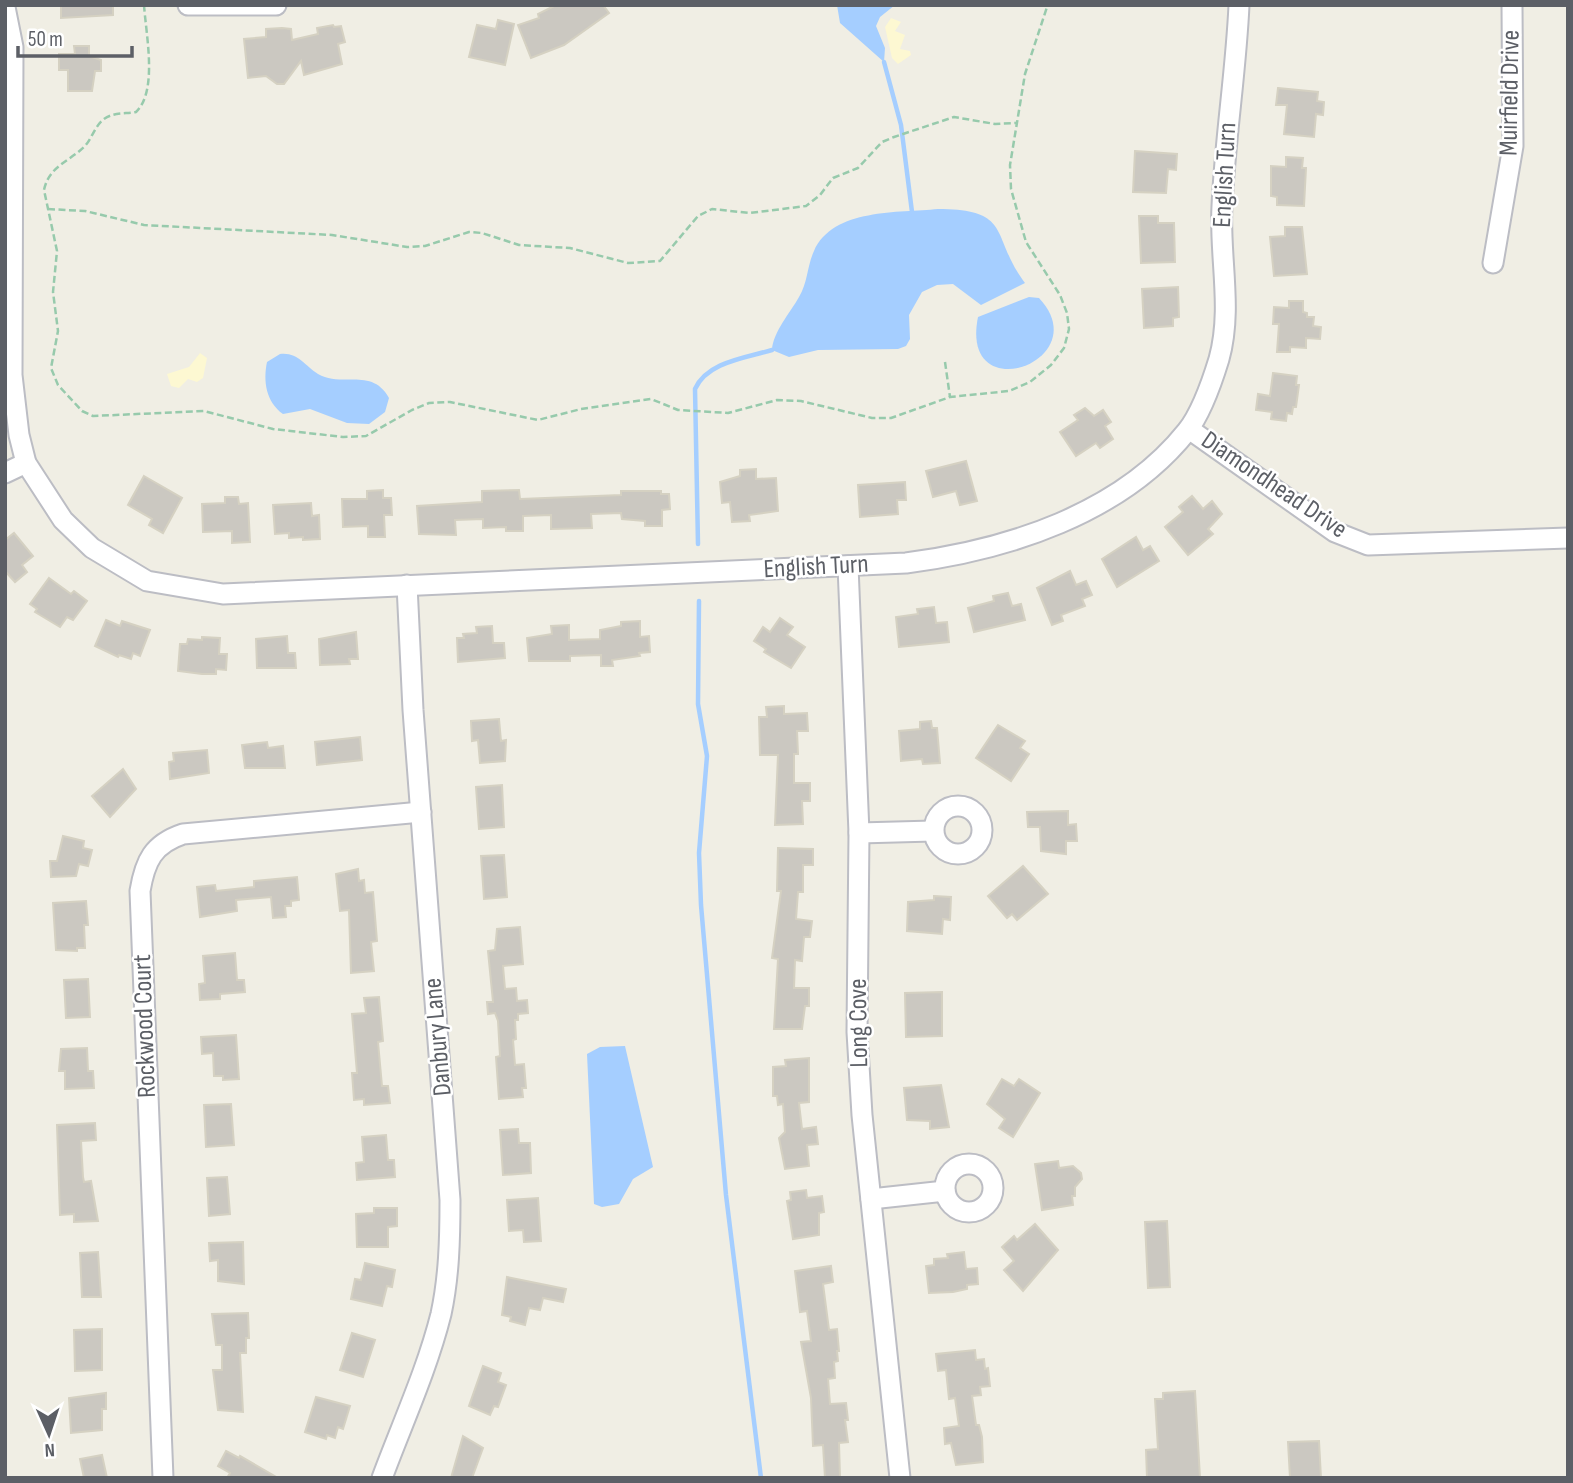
<svg xmlns="http://www.w3.org/2000/svg" width="1573" height="1483" viewBox="0 0 1573 1483" font-family="'Sofia Sans Condensed',sans-serif">
<rect width="100%" height="100%" fill="#f0eee4"/>
<g fill="#fdf8d2">
<path d="M891,18L901,22L895,31L905,35L900,49L910,51L911,55L898,64L892,58L885,27Z"/>
<path d="M200,353L207,358L203,378L197,382L188,379L179,388L171,386L167,374L189,367Z"/>
</g>
<g fill="#a5ceff">
<path d="M837,5H895L880,17L876,26L885,48L884,62L840,23Z"/>
<path d="M938,209C1014,209 990,237 1025,283L981,305L953,284L937,285L922,292L909,315L910,339L906,346L898,349L818,350L789,357L772,350C773,332 790,313 799,297C808,282 807,266 814,251C833,208 899,213 938,209Z"/>
<path d="M1029,297L1039,298C1098,361 959,411 978,317Z"/>
<path d="M280,354C298,352 304,365 318,374C342,388 372,367 389,398L385,412L369,424L347,423L310,409L283,414C266,402 263,381 267,362Z"/>
<path d="M625,1046L653,1167L633,1179L619,1204L602,1207L594,1204L587,1054L600,1047Z"/>
</g>
<g fill="none" stroke-linecap="round" stroke-linejoin="round">
<g stroke="#a5ceff" stroke-width="4.5">
<path d="M884,62L901,125L912,212"/>
<path d="M698,544L695,389C707,362 745,358 772,350"/>
<path d="M699,601L698,704L707,756L699,853L701,905L726,1195L761,1478"/>
</g>
</g>
<g fill="#cbc8c1" stroke="#d5d1c2" stroke-width="2">
<path d="M61,5H113V15L61,18Z"/>
<path d="M556,5H603L609,13L564,45L531,58L518,25L539,18L538,14Z"/>
<path d="M498,20L514,24L505,65L469,57L477,25L496,29Z"/>
<path d="M333,25L334,27L341,26L345,42L338,44L342,64L304,75L301,61L284,84H277L266,76L248,78L244,39L266,37V29L282,28L291,29L292,40L318,34L317,28Z"/>
<path d="M74,46H89V56L101,60V71H95L92,91H68V70H59V54H75Z"/>
<path d="M1278,88L1318,92L1317,101L1324,102L1323,115L1316,114L1314,137L1284,134L1287,105H1276Z"/>
<path d="M1135,151L1177,154L1176,170L1168,169L1166,193L1133,192Z"/>
<path d="M1286,157L1303,158L1302,168H1306L1304,206L1277,205V197L1271,196V166L1286,167Z"/>
<path d="M1139,216H1158V223H1174L1175,262L1141,263Z"/>
<path d="M1285,227H1302L1307,274L1274,276L1270,237L1285,236Z"/>
<path d="M1178,287L1179,317L1173,318V326L1144,328L1142,289Z"/>
<path d="M1289,301H1303V312L1307,313V317H1314L1313,326L1321,327L1320,339L1306,338V348L1290,347V352H1277L1279,324H1273L1274,307L1289,308Z"/>
<path d="M1273,373L1297,376L1296,385H1299L1296,407H1293L1292,414L1287,413L1286,421L1271,419L1272,412L1256,410L1258,394L1270,396Z"/>
<path d="M1085,408L1094,416L1103,410L1111,422L1105,426L1113,439L1100,448L1096,443L1076,456L1060,432L1078,420L1074,415Z"/>
<path d="M966,461L977,501L960,505L956,491L933,497L926,471Z"/>
<path d="M756,469V479L776,478L778,511L749,515L750,521L732,522L730,502L722,503L720,482L740,476V470Z"/>
<path d="M144,476L182,498L163,533L149,525L152,519L128,505Z"/>
<path d="M905,482L906,500H897L898,514L860,517L858,485Z"/>
<path d="M383,490V498H391L392,515H384L385,537H368V526L343,527L342,499H367V491Z"/>
<path d="M519,490L520,499L621,495V491H661V494H669L670,509L662,510V526H645V521L622,519L621,513L591,514L592,528L551,529V515L523,516V531H506V527L483,528V519L455,520L456,535L419,534L417,506L482,502V491Z"/>
<path d="M1192,496L1203,509L1212,501L1222,514L1208,529L1213,534L1188,555L1165,527L1183,512L1179,507Z"/>
<path d="M225,497H238L239,504L248,503L250,542L232,543V531L203,532L202,504L225,503Z"/>
<path d="M311,503L312,516L319,515L320,539L303,540V537L289,538V533L275,534L273,505Z"/>
<path d="M14,533L33,556L22,565L27,572L15,582L5,571V540Z"/>
<path d="M1136,537L1143,550L1150,546L1159,561L1117,587L1102,559Z"/>
<path d="M1070,571L1076,585L1086,581L1092,595L1082,599L1085,606L1061,615L1063,621L1052,625L1037,588Z"/>
<path d="M49,578L71,594L74,591L87,601L73,620L67,617L60,627L35,612L37,609L30,604Z"/>
<path d="M1008,593L1012,606L1021,604L1025,620L974,632L968,608L994,601L993,596Z"/>
<path d="M934,607L936,623L947,622L949,642L899,647L896,617L918,614L917,609Z"/>
<path d="M780,618L793,627L787,635L805,647L791,668L764,652L766,649L754,641L763,627L770,632Z"/>
<path d="M106,620L120,626L122,621L150,630L140,656L133,653L131,659L119,655L118,657L95,646Z"/>
<path d="M640,621V637L649,636L650,652L639,653L640,656L612,660L613,666H601V655L570,656V661H529L527,638L552,634L551,626L569,625V640L600,639V630L621,626V622Z"/>
<path d="M492,626L493,643H504L505,658L458,662L457,638H464L463,634L477,633L476,627Z"/>
<path d="M356,632L358,659H349L350,664L320,665L319,639Z"/>
<path d="M287,636L288,653H295L296,668H257L256,639Z"/>
<path d="M202,637L220,638L219,654H227L226,670L216,669V674H202L178,671L180,644H187L188,639L202,640Z"/>
<path d="M784,706V714L807,713L808,731H797L798,754H794V783H810V801H802L803,824L775,825L778,755H760L759,717H767L766,707Z"/>
<path d="M499,719L501,741L506,740L505,761L480,763L478,740L472,741L471,721Z"/>
<path d="M931,721L932,728H937L940,763L923,764L922,759L901,761L899,731L920,729V722Z"/>
<path d="M998,725L1025,741L1020,748L1029,754L1011,781L976,758Z"/>
<path d="M360,737L362,760L317,765L315,742Z"/>
<path d="M267,742L268,748L283,746L285,768H245L242,745Z"/>
<path d="M207,750L209,773L170,779L169,762L174,761L173,753Z"/>
<path d="M123,769L136,789L110,817L92,796Z"/>
<path d="M502,785L504,827L479,829L476,787Z"/>
<path d="M1068,811V825L1076,824L1077,841H1066V854L1041,851L1040,827H1028L1027,812Z"/>
<path d="M63,836L84,841L83,848L92,850L88,866L79,864L76,876L51,877L50,861H57Z"/>
<path d="M778,848L813,849V865H803V892H798L796,919L812,921L810,937H804L802,961L795,960L794,988H809V1006H805L802,1029H774L778,959L772,958L781,891H777Z"/>
<path d="M504,855L507,897L484,899L481,856Z"/>
<path d="M1023,866L1048,894L1017,920L1012,914L1007,918L988,896Z"/>
<path d="M358,869L359,881L364,880L365,893L373,892L377,941L371,942L374,971L351,973L349,910L340,911L336,874Z"/>
<path d="M297,877L299,900L291,901V906H285L286,917L273,918L271,897L236,900L237,911L200,917L197,887L215,885L216,891L254,887V881Z"/>
<path d="M934,896L951,897L950,920L943,919L942,934L907,931L908,902L934,900Z"/>
<path d="M86,901L88,925H84L85,948H77V951L56,950L53,903Z"/>
<path d="M520,927L523,964L503,966L505,989L516,988L517,1001L527,1000L528,1013L518,1014V1020H515L516,1039L513,1040L515,1065L524,1064L526,1088H522L523,1097L499,1099L496,1057L500,1056L498,1021L495,1013L488,1014L487,1002H493L488,951L495,950L497,929Z"/>
<path d="M235,953L237,980H244L245,992L220,994V999L200,1000L199,984L205,983L203,956Z"/>
<path d="M88,979L90,1017L66,1018L64,980Z"/>
<path d="M942,992V1036L906,1037L905,993Z"/>
<path d="M379,997L383,1041L378,1042L382,1086H388L390,1103L364,1105V1099L354,1100L352,1073H357L352,1014L366,1013L364,998Z"/>
<path d="M236,1035L239,1079L223,1080V1076H214L213,1053L202,1054L201,1037Z"/>
<path d="M87,1048L88,1071H93L94,1088L65,1089V1071H59L61,1049Z"/>
<path d="M809,1058V1102L799,1103L802,1129L816,1127L818,1144L807,1145L809,1166L785,1169L779,1138L785,1132L783,1104L778,1105L777,1096H773V1067L786,1066L785,1060Z"/>
<path d="M1002,1079L1014,1086L1019,1079L1040,1093L1013,1137L999,1128L1005,1119L987,1104Z"/>
<path d="M941,1085L949,1127L930,1129V1121L907,1120L904,1088Z"/>
<path d="M231,1104L234,1145L206,1147L204,1105Z"/>
<path d="M95,1123L96,1140L81,1141L83,1177L84,1182L91,1181L98,1221L74,1222V1214L60,1215L57,1125Z"/>
<path d="M518,1129L519,1143H530L531,1173L503,1175L500,1130Z"/>
<path d="M386,1135L388,1160H394L395,1177L357,1180L356,1163L364,1162L362,1137Z"/>
<path d="M1058,1161L1059,1168L1073,1166L1081,1173L1082,1179L1075,1187V1196H1072L1073,1205L1042,1210L1035,1164Z"/>
<path d="M227,1177L230,1214L209,1216L207,1178Z"/>
<path d="M806,1190L807,1198L822,1196L824,1212L819,1213V1235L793,1239L787,1201L791,1200L790,1192Z"/>
<path d="M538,1198L541,1241L524,1242L523,1230L509,1231L507,1200Z"/>
<path d="M374,1208H397V1226L388,1227V1247H357L356,1214L374,1213Z"/>
<path d="M1167,1221L1170,1287L1148,1288L1145,1222Z"/>
<path d="M1035,1224L1058,1250L1023,1291L1004,1270L1014,1261L1002,1247L1014,1236L1017,1240Z"/>
<path d="M243,1242L244,1284L218,1281V1260L210,1261L209,1243Z"/>
<path d="M98,1252L101,1297H82L80,1253Z"/>
<path d="M964,1252L966,1269L977,1268L978,1284L967,1285V1289L953,1292L929,1293L926,1266L934,1265V1259L948,1258L947,1254Z"/>
<path d="M365,1263L395,1270L392,1287L387,1286L382,1306L351,1299L355,1279L361,1280Z"/>
<path d="M831,1266L833,1282L823,1284L829,1330L837,1329L839,1351H837L838,1361L834,1362L835,1378L828,1379L830,1404L846,1403L848,1420H845L848,1442L839,1443L840,1478H825L823,1445L813,1446L811,1398L801,1342L811,1341L807,1311L800,1312L795,1271Z"/>
<path d="M507,1277L566,1289L563,1302L543,1298L540,1310L529,1308L525,1325L510,1321L511,1317L502,1315Z"/>
<path d="M248,1313L249,1338H246V1353H240L243,1412L218,1410L213,1370H222V1345H216L212,1314Z"/>
<path d="M102,1329V1370L75,1371L74,1330Z"/>
<path d="M352,1333L375,1340L363,1377L340,1370Z"/>
<path d="M975,1350L976,1360L984,1359L985,1369L988,1368L990,1386L980,1387L981,1395L972,1396L976,1425H979L982,1437L983,1462L956,1465L951,1443L945,1444L944,1428L959,1426L955,1398L949,1399L946,1370L938,1371L936,1354Z"/>
<path d="M483,1366L501,1373L498,1382L506,1385L498,1407L494,1406L490,1415L469,1406Z"/>
<path d="M1195,1391L1200,1478H1147L1146,1450L1158,1449L1155,1399H1163V1393Z"/>
<path d="M106,1393V1409H102V1430L71,1433L69,1398Z"/>
<path d="M316,1397L350,1406L343,1429L338,1427L335,1438L327,1435L326,1439L305,1432Z"/>
<path d="M463,1436L483,1448L472,1478H451Z"/>
<path d="M1319,1441L1321,1478H1290L1288,1442Z"/>
<path d="M226,1451L239,1458L240,1456L278,1478H227L230,1473L218,1466Z"/>
<path d="M102,1455L107,1478H84L80,1459Z"/>
</g>
<g fill="none" stroke-linecap="round" stroke-linejoin="round">
<defs>
<g id="minor">
<path d="M188,5H276"/>
<path d="M5,7L13,47L12,375L19,435L26,463L63,520L92,548L147,581L223,594L906,563C1007,550 1121,514 1187,431C1202,412 1212,382 1219,359C1233,309 1219,256 1222,206C1225,138 1236,72 1239,5"/>
<path d="M1493,263L1513,146L1512,5"/>
<path d="M1189,429L1335,532L1368,545L1568,538"/>
<path d="M5,473L26,463"/>
<path d="M848,566L859,833L857,1032L862,1115L900,1478"/>
<circle cx="958" cy="830" r="24"/>
<path d="M859,833L933,831"/>
<circle cx="969" cy="1188" r="24"/>
<path d="M871,1199L945,1191"/>
<path d="M163,1478L140,891C145,861 153,844 183,834L421,812"/>
<path d="M382,1478C402,1424 427,1370 441,1314C449,1277 450,1239 450,1200L413,710L407,585"/>
</g>
</defs>
<use href="#minor" stroke="#bcbdc4" stroke-width="23"/>
<g stroke="#97caac" stroke-width="2.5" stroke-dasharray="7 3.5" stroke-linecap="butt">
<path d="M144,5C146,35 158,91 136,112C125,114 114,112 104,119C95,126 92,138 85,146C69,162 49,166 44,190L57,251L53,292L58,331L51,368L58,385L82,411L93,416L204,411L273,429L343,437L366,436L412,410L429,403L450,402L538,420L581,409L651,399L678,410L728,413L777,400L801,401L872,418H891L950,397L1009,391L1030,382L1051,365L1064,348L1069,329L1067,313L1060,295L1026,242L1011,189L1010,165L1025,74L1047,7"/>
<path d="M48,209L85,211L144,225L332,235L407,247L425,246L469,232L482,233L519,245L570,248L628,263L660,261L698,216L712,209L750,213L806,206L820,195L833,178L858,168L882,142L894,137L954,117L995,124L1016,123"/>
<path d="M945,362L950,397"/>
</g>
<use href="#minor" stroke="#fff" stroke-width="19"/>
</g>
<g text-anchor="middle" dominant-baseline="central" stroke-width="5" stroke-linejoin="round" paint-order="stroke">
<g font-size="26" fill="#5c5f66" stroke="#fff">
<text transform="translate(1510 93) rotate(-89)">Muirfield Drive</text>
<text transform="translate(1225 175) rotate(-87)">English Turn</text>
<text transform="translate(1274 485) rotate(34)">Diamondhead Drive</text>
<text transform="translate(816 567) rotate(-3)">English Turn</text>
<text transform="translate(859 1023) rotate(-91)">Long Cove</text>
<text transform="translate(145 1026) rotate(-92)">Rockwood Court</text>
<text transform="translate(438 1037) rotate(-95)">Danbury Lane</text>
</g>
</g>
<rect width="1573" height="1483" fill="none" stroke="#5c5f66" stroke-width="14"/>
<g transform="translate(49 1434) rotate(177)" stroke="#ffffff" stroke-width="5" paint-order="stroke">
<path d="M0-5L12 26L0 18L-12 26Z" fill="#5c5f66"/>
<text y="-10" font-size="19" font-weight="bold" text-anchor="middle" fill="#5c5f66">N</text>
</g>
<path d="M18 46v10h114v-10" fill="none" stroke="#5c5f66" stroke-width="3.5"/>
<text x="28" y="46" font-size="21" fill="#5c5f66" stroke="#ffffff" stroke-width="5" paint-order="stroke">50 m</text>
</svg>
